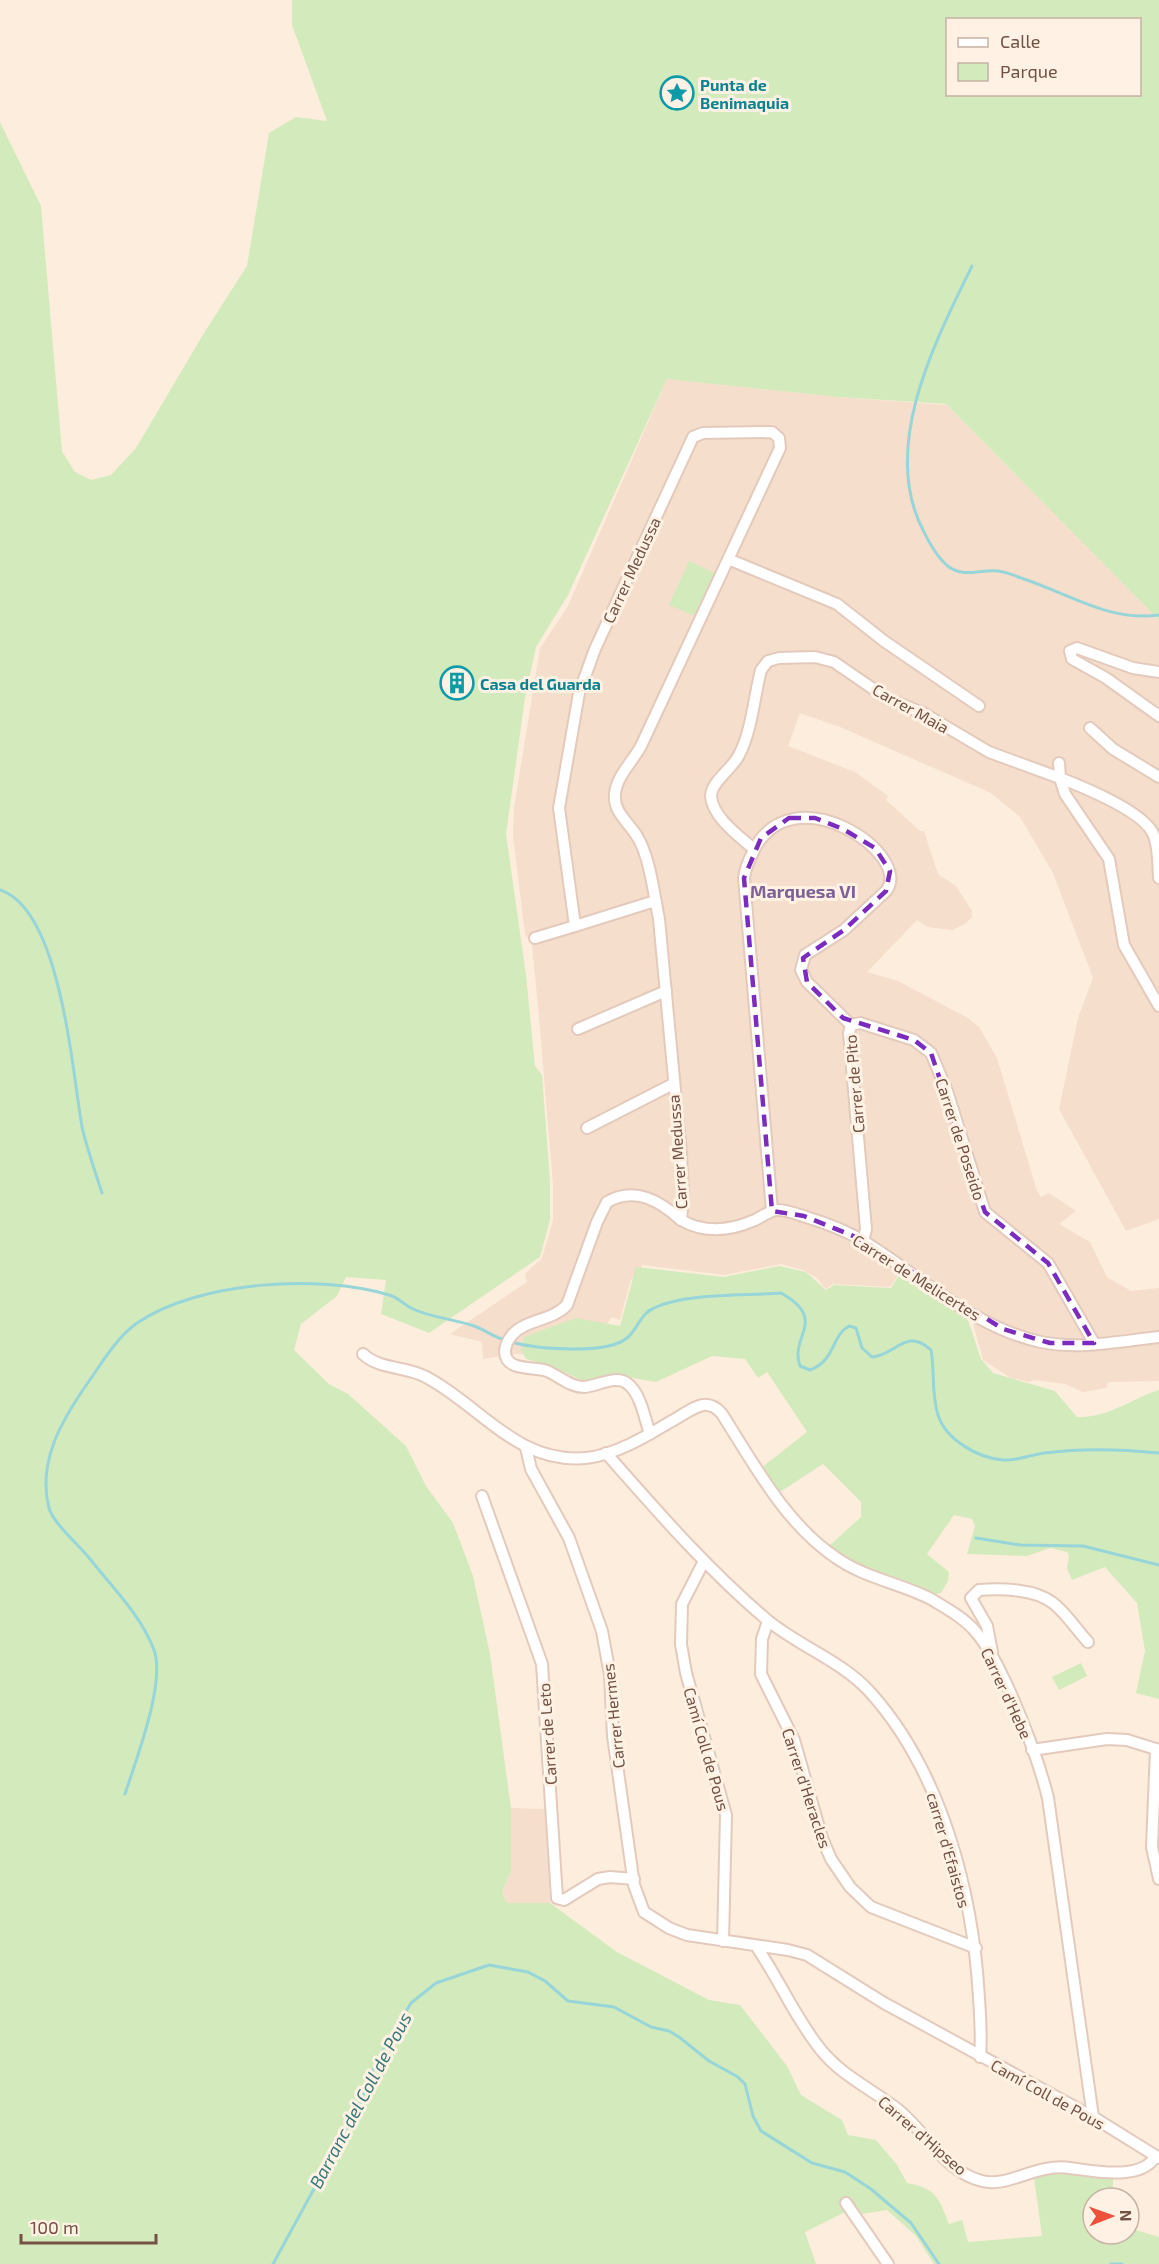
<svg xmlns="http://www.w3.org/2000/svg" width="1159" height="2264" viewBox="0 0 1159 2264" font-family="'Exo 2',sans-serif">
<rect width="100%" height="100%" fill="#fdeddd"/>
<g fill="#f5decb">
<path d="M667,379L838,397L947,405L1159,620V1219L1126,1231L1059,1109L1078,1018L1093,978L1053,873L1020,817L991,793L840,727L800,713L788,746L855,772L888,796L886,800L920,831H924L938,874L956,886L972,911V917L965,924L952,930L927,927L917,920L867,972L898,981L968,1018L979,1027L997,1058L1037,1191L1041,1197L1049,1193L1076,1211L1059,1224L1090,1242L1107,1277L1131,1291L1159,1288V1381L1108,1382L1106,1388L1083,1392L1065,1384L1034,1380L1029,1382L1011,1378L983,1360L972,1320L899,1274L890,1287L833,1284L826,1289L817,1278L803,1270L781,1264L724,1275L642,1265L641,1281L631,1279L620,1320L612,1317L594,1342L560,1356L513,1354L483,1359L482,1342L450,1334L527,1282L525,1274L542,1258L553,1220V1184L539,1017L532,945L525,934L513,836L514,808L540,648L567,608Z"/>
<path d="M511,1808L545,1809L550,1903H507L502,1892L511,1871Z"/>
</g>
<g fill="#d3eabc" fill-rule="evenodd">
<path d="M292,0H1159V620L946,404L838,397L667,379L568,595L536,647L525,698L506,834L526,975L535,1066L542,1075L550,1181V1220L540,1257L429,1333L381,1314L386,1280L346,1277L337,1296L301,1324L294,1350L329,1384L348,1394L406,1446L426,1486L453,1523L458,1536L473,1576L490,1654L511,1808V1871L502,1892L507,1903H550L617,1952L709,2000L740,2005L787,2066L801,2095L842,2120L848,2135L876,2140L897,2165L907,2183C936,2188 939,2198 949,2224L962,2220L968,2242L1042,2236L1034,2178C1060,2169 1086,2177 1113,2179V2198H1093V2234H1129V2228L1159,2237V2264H934L916,2236L887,2210L861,2214L850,2197L840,2203L845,2212L805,2232L816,2264H0V122L41,206L62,451L75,472L91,480L111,475L136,448L204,333L247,266L269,133L296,117L327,121L292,25ZM948,20H1140V94H948Z"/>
<path d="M689,561L715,573L695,616L669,605Z"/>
<path d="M779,1266L806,1272L826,1290L834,1285L891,1288L899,1275L968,1320L981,1359L993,1373L1055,1391L1077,1417C1109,1418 1130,1399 1159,1390V1699L1136,1693L1145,1651L1137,1603L1105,1567L1072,1580L1067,1568L1069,1556L1067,1552L1050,1548L1027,1556L967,1554L975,1526L972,1519L954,1515L927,1554L949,1572L948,1581L941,1593L934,1594C898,1581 859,1571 830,1545L861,1517V1502L823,1464L780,1492L761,1468L807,1432L767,1372L758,1378L745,1359L712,1356L656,1382L615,1375L583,1381L551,1366L526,1359L521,1350L524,1337L576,1318L620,1326L636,1267L724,1277Z"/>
<path d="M1081,1663L1087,1676L1059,1690L1052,1677Z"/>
</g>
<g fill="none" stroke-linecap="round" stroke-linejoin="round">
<g stroke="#98d5d9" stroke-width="3">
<path d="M972,266C935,342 880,447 923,530C928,541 939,560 949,567C965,578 980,569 998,571C1006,572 1016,576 1024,579C1069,594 1110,622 1159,615"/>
<path d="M0,890C61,910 72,1070 82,1127C87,1149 95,1171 102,1193"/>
<path d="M511,1342C536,1349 607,1355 627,1338C638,1329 640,1314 654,1308C685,1293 746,1296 781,1293C829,1320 789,1336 800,1366L810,1370C836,1360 831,1336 849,1326L856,1328L862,1348L872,1357C896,1355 906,1327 931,1350C935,1371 931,1394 938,1415C946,1440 978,1458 1003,1460C1017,1461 1030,1455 1044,1453C1082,1448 1121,1449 1159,1453"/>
<path d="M976,1538L1020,1545L1083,1546L1159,1565"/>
<path d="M125,1794C136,1760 166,1682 154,1650C141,1615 112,1587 90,1559C80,1546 53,1523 49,1508C37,1462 62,1420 87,1384C102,1363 116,1338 137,1323C199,1281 318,1274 389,1295C398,1297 404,1305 413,1309C430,1317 452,1319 471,1325C483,1328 492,1337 505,1340"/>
<path d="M273,2264L357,2110L378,2059L411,2003L436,1983L489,1965L528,1972L545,1981L568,2001L614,2007L651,2027L669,2031L679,2037L709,2061L738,2077L745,2084L753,2116L761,2131L812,2163L845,2172L871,2189L911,2223L939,2264"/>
<path d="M1111,2264H1122"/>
</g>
<defs>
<g id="minor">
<path d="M728,559L837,604L884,641L979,706"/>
<path d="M1159,672L1133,668L1077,648L1070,651L1072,659L1106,678L1159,716"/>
<path d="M1090,728L1113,749L1159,777"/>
<path d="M1059,763L1060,778C1083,787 1146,812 1154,836C1159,849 1158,864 1159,878"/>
<path d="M754,849C740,837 712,817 711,796C711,782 733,768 739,755C752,730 754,697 761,670L768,661L779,658L815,657L834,662L888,699L923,713L989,752L1060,778L1065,794L1109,859L1124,945L1159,1006"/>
<path d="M535,938L575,926"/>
<path d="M851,1025L860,1023L914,1040L931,1053L947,1091L985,1212L1048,1263L1094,1343"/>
<path d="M851,1025L849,1033L866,1229L863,1241"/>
<path d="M578,1029L666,991"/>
<path d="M587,1128L673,1084"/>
<path d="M772,1211L744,878C745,869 749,860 753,852C791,771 915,855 886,891L844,930L805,955L801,970L807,982L851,1025"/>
<path d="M681,1220C705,1234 730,1231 755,1220C761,1217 768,1212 775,1210C785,1209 797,1214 806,1217C826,1223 847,1231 865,1242C921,1277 975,1328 1041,1342C1080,1350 1121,1341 1159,1337"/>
<path d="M363,1354C380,1370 406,1366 426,1377C481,1406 517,1464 586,1458C615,1455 645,1437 670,1422C680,1417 692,1407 703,1405C711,1404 717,1408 722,1414C754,1464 785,1523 835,1557C864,1578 900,1583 931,1599C946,1608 964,1618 975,1631C1002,1661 1038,1757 1048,1798L1093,2117"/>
<path d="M650,1434C645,1420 641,1394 628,1384C616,1374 598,1386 584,1387C570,1387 559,1376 547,1371C534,1366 506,1372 505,1352C505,1345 508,1340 512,1335C526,1319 552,1321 567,1305L597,1222L607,1202C635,1186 660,1201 681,1220L683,1198L681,1154L659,919C654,895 650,858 638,838C630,823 613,813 615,794C616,777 633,761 641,746L780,448L779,438L772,432L703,433L693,437L595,649L579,693L559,808L575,926L655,901"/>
<path d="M526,1448L531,1469L569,1538L602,1631L610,1675L613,1736L634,1885L644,1912L669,1928L687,1935L788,1950L807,1955L884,2003L1093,2117L1159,2158"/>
<path d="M606,1453C657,1511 707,1569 766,1619C798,1646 842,1661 870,1692C942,1772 973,1893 979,1998C980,2017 982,2037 980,2057"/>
<path d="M482,1496L542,1664L557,1898L564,1900L598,1879L610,1877L634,1879"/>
<path d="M703,1563L682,1604L681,1644L686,1673L726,1815L723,1941"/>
<path d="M768,1621L762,1639L761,1674L794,1740L822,1838L831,1859L850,1887L871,1907L976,1948"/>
<path d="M992,1652L987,1626L971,1598L979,1590C1001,1588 1035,1589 1053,1603C1066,1613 1077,1630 1088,1642"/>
<path d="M1156,1749L1152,1847L1159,1879"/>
<path d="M1032,1750L1107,1739L1127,1740L1159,1750"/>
<path d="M756,1946C779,1979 795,2018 821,2050C841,2075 871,2089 896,2108C925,2130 944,2172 982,2181C1009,2188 1036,2163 1070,2168C1093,2171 1141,2181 1155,2157"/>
<path d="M846,2203L888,2264"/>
</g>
</defs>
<use href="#minor" stroke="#e3cabc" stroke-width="14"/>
<use href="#minor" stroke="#fff" stroke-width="10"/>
</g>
<path fill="none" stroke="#7b2cbf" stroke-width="4.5" stroke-dasharray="12 8" stroke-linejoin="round" d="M789,818H815L843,829L875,848L890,871L886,891L844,930L803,958L807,982L843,1018L914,1040L931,1053L985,1212L1048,1263L1094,1343H1050L1003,1329L858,1238L804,1216L772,1211L744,878L761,838Z"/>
<defs>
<symbol id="sight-ring" viewBox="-11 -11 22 22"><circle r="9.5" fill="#fff2e4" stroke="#0f9aa8" stroke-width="1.5"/><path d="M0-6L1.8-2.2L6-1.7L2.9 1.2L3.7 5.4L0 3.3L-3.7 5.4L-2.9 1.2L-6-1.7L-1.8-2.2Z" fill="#0f9aa8"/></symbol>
<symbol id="building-ring" viewBox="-11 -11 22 22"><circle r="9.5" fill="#fff2e4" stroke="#0f9aa8" stroke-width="1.5"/><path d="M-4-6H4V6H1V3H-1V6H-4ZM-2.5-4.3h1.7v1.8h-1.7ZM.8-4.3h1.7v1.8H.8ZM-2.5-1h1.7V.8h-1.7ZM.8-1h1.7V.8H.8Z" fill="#0f9aa8"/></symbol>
</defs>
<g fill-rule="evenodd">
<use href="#sight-ring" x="658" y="74" width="38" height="38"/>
<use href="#building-ring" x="438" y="664" width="38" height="38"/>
</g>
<g text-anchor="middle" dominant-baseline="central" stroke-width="6" stroke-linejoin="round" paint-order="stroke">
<g font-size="16" font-weight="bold" fill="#0d838f" stroke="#fff2e4" text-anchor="start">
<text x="700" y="84">Punta de<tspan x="700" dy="18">Benimaquia</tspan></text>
<text x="480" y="683">Casa del Guarda</text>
</g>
<g font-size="16" fill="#735145" stroke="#fff2e4">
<text transform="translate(631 570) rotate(-65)">Carrer Medussa</text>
<text transform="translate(911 708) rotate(29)">Carrer Maia</text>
<text transform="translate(854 1084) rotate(-95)">Carrer de Pito</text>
<text transform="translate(961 1139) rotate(72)">Carrer de Poseido</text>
<text transform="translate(677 1152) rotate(-94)">Carrer Medussa</text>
<text transform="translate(917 1277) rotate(32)">Carrer de Melicertes</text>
<text transform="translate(1007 1693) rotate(65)">Carrer d'Hebe</text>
<text transform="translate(613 1716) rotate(-96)">Carrer Hermes</text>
<text transform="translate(547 1734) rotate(-94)">Carrer de Leto</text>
<text transform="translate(707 1749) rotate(74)">Camí Coll de Pous</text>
<text transform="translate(807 1788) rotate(72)">Carrer d'Heracles</text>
<text transform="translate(949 1850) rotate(74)">carrer d'Efaistos</text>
<text transform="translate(1048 2094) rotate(29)">Camí Coll de Pous</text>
<text transform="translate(923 2135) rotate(41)">Carrer d'Hipseo</text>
</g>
<g font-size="18" font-weight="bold" fill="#7f6097" stroke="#fff2e4">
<text x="803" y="891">Marquesa VI</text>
</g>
<g font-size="18" font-style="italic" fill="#39767a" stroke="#fff2e4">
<text transform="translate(360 2100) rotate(-62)">Barranc del Coll de Pous</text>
</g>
</g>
<rect x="946" y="18" width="195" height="78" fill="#fff2e4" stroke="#c7b2a4" stroke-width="1.5"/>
<rect x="958" y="38" width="30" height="9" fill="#ffffff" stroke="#c7b2a4" stroke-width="1.5"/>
<text x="1000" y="48" font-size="18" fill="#735145">Calle</text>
<rect x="958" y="63" width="30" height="18" fill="#d3eabc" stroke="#c7b2a4" stroke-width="1.5"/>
<text x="1000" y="78" font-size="18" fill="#735145">Parque</text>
<g transform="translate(1111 2216) rotate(89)"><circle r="28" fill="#fff2e4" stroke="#c7b2a4" stroke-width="1.5"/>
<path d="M0-4.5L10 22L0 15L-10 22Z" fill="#ed513c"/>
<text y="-9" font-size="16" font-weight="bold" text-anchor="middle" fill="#735145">N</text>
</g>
<path d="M21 2234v9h135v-9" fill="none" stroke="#735145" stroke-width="3"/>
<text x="30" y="2234" font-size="18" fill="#735145" stroke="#fff2e4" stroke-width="4.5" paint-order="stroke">100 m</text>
</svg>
